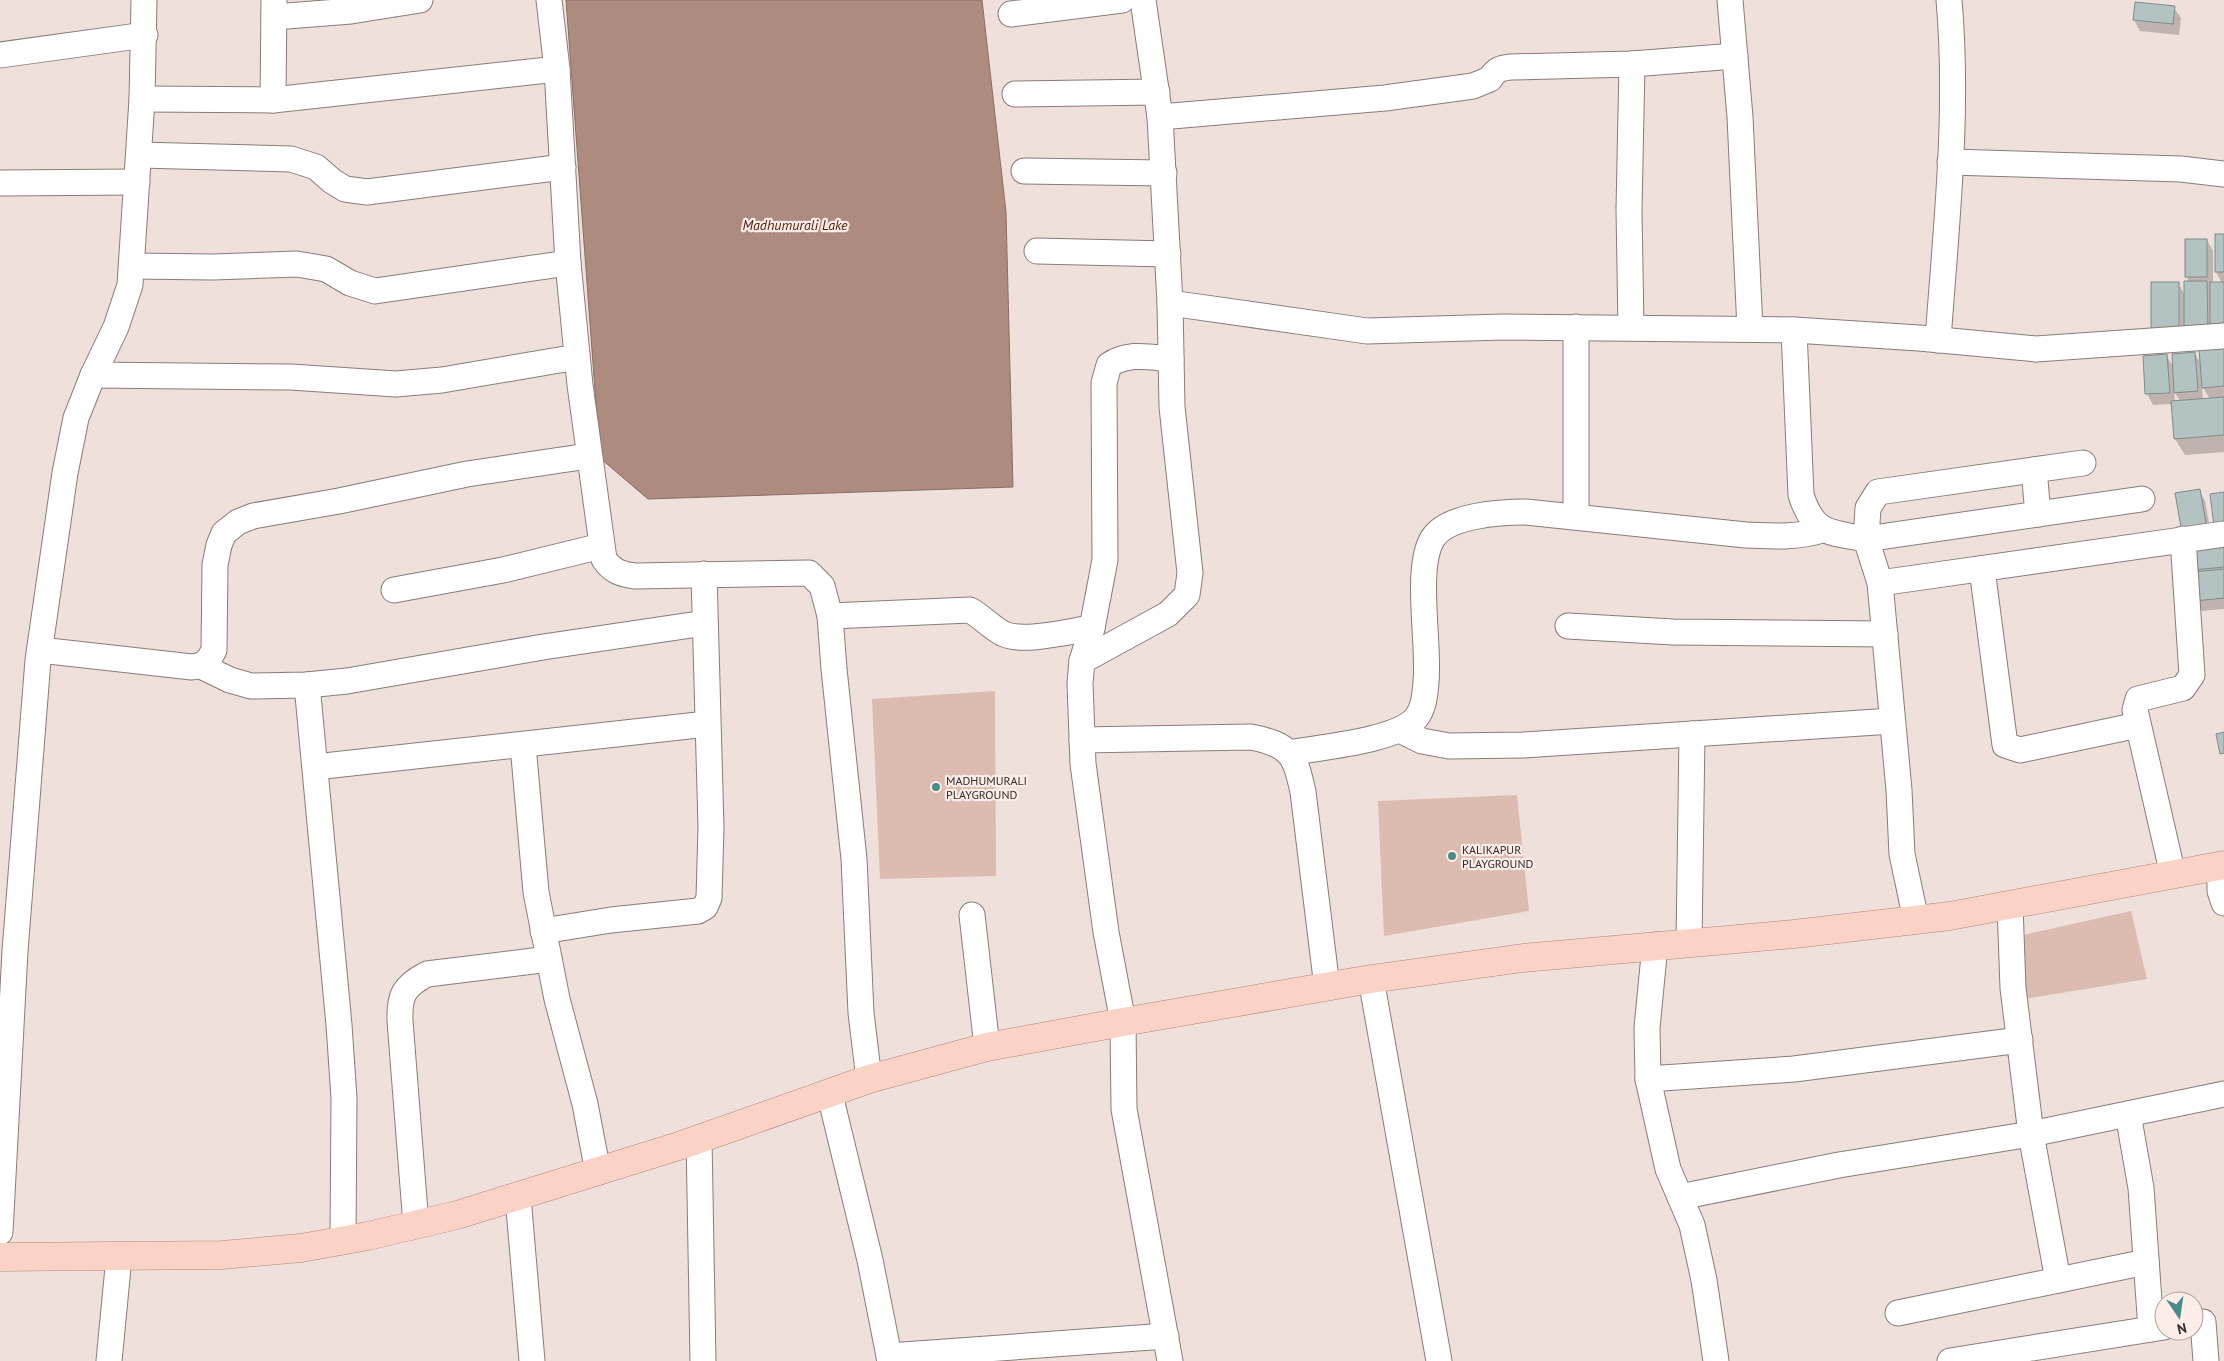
<svg xmlns="http://www.w3.org/2000/svg" width="2224" height="1361" viewBox="0 0 2224 1361" font-family="'PT Sans',sans-serif">
<rect width="100%" height="100%" fill="#f0e0db"/>
<g fill="#dcbbb0">
<path d="M995,691L996,876L880,879L872,699Z"/>
<path d="M1517,795L1529,911L1384,936L1378,801Z"/>
<path d="M2131,911L2147,979L2025,999L2014,937Z"/>
</g>
<path fill="#ae8b7f" stroke="#896e66" d="M566,0H982L1006,212L1013,487L648,499L600,458Z"/>
<g fill="#0003" fill-rule="evenodd">
<path d="M2174,8L2181,18L2179,35L2140,31L2134,20Z"/>
<path d="M2224,235V336L2158,344L2178,283L2185,295L2190,283L2186,276L2207,240L2213,251V283H2222L2216,272Z"/>
<path d="M2224,350V452L2185,455L2175,439L2173,404L2153,405L2147,394L2144,357L2166,355L2174,368L2194,353L2202,365ZM2202,386L2210,399L2203,400ZM2174,391L2180,401L2175,402Z"/>
<path d="M2199,490L2205,501L2212,540L2183,533Z"/>
<path d="M2224,548V609L2202,611L2196,600L2195,570Z"/>
</g>
<g fill="#b2c3c2" stroke="#7d8d8c">
<path d="M2135,2L2175,6L2173,24L2133,20Z"/>
<rect x="2215" y="234" width="9" height="38"/>
<rect x="2185" y="239" width="22" height="38"/>
<path d="M2184,281H2207L2208,333H2184Z"/>
<rect x="2151" y="282" width="28" height="51"/>
<rect x="2210" y="282" width="14" height="44"/>
<path d="M2224,348V386L2202,388L2199,349Z"/>
<path d="M2195,352L2198,391L2174,393L2172,354Z"/>
<path d="M2167,354L2170,393L2145,394L2143,356Z"/>
<path d="M2224,397V435L2174,439L2171,401Z"/>
<path d="M2200,489L2207,529L2182,533L2175,493Z"/>
<path d="M2224,492V524L2214,526L2210,494Z"/>
<path d="M2224,547V567L2194,570L2192,550Z"/>
<path d="M2224,569V598L2195,601L2192,572Z"/>
<path d="M2224,732V753L2220,754L2216,734Z"/>
</g>
<g fill="none" stroke-linecap="round" stroke-linejoin="round">
<defs>
<g id="minor">
<path d="M549,0L557,69L568,263L580,385L604,559C612,571 620,574 635,576L809,573L822,586L830,616L834,669L854,859L861,1013L869,1079"/>
<path d="M1143,0L1160,117L1170,303L1172,407L1190,573L1187,595L1168,614L1082,661L1080,683L1083,764L1106,932L1123,1022L1124,1109L1170,1361"/>
<path d="M1730,0L1740,117L1750,329"/>
<path d="M1011,14L1122,0"/>
<path d="M274,17L351,11L420,0"/>
<path d="M0,55L145,35"/>
<path d="M1015,94L1157,92"/>
<path d="M142,99L273,100L557,69"/>
<path d="M273,100L274,0"/>
<path d="M1160,117L1385,98L1473,86L1490,79C1496,69 1501,68 1511,67L1632,64L1735,56"/>
<path d="M139,155L291,159L316,167L332,181L345,189L367,192L563,167"/>
<path d="M1950,162L2181,169L2224,174"/>
<path d="M1024,171L1164,173"/>
<path d="M0,183L137,182"/>
<path d="M1037,251L1168,254"/>
<path d="M132,266L213,267L297,264L326,269L350,283L375,291L568,263"/>
<path d="M1170,303L1367,331L1503,327L1794,330L1919,338L2036,349L2224,336"/>
<path d="M1631,327L1629,209L1632,64"/>
<path d="M1794,330L1801,495C1814,535 1829,532 1866,539L1880,583L1899,790L1902,854L1916,920"/>
<path d="M1938,340C1946,227 1959,113 1949,0"/>
<path d="M93,375L291,377L396,384L442,380L577,357"/>
<path d="M2083,463L1878,492L1868,508L1866,539L2142,499"/>
<path d="M2034,470L2038,514"/>
<path d="M1576,517V327"/>
<path d="M1982,569L2005,745L2020,750L2138,725"/>
<path d="M1880,583L2224,534"/>
<path d="M394,590L503,570L601,546"/>
<path d="M830,616L970,610C981,616 994,630 1004,634C1024,643 1070,631 1092,628"/>
<path d="M1568,626L1673,632L1885,634"/>
<path d="M40,650L192,667C205,665 208,662 214,650L215,565L219,545L224,533L238,522L253,516L339,501L467,474L588,456"/>
<path d="M1082,661L1092,628L1105,560L1104,383L1109,365C1128,352 1149,357 1171,359"/>
<path d="M201,666L230,680L251,686L307,685L347,681L543,647L705,623"/>
<path d="M307,685L339,1025L344,1098L343,1240"/>
<path d="M1400,730L1422,741L1449,746L1523,745L1892,721"/>
<path d="M1082,740L1251,737C1291,745 1295,755 1303,792L1327,987"/>
<path d="M523,745L536,892L557,999L585,1104L598,1172"/>
<path d="M1289,753C1320,747 1397,741 1416,718C1424,708 1425,694 1426,682C1430,645 1414,567 1433,538C1448,515 1501,512 1526,512L1746,535C1772,536 1797,538 1822,530"/>
<path d="M315,767L707,724"/>
<path d="M2220,866V891L2224,903"/>
<path d="M2173,875L2135,710L2138,699L2183,688L2192,675L2183,539"/>
<path d="M2010,906L2013,988L2031,1134L2224,1094"/>
<path d="M972,915L987,1047"/>
<path d="M543,931L611,920L698,911L705,907L709,898L711,827L704,574"/>
<path d="M1689,943L1692,734"/>
<path d="M1655,945L1647,1028L1648,1079L1668,1169L1692,1225L1704,1280L1716,1361"/>
<path d="M1371,979L1439,1361"/>
<path d="M1648,1079L1794,1069L2020,1040"/>
<path d="M830,1095L870,1260L890,1361"/>
<path d="M2128,1114L2141,1188L2151,1329"/>
<path d="M699,1139L703,1361"/>
<path d="M518,1197L532,1361"/>
<path d="M1680,1197L1839,1165L2031,1134L2058,1280"/>
<path d="M416,1225L400,1021C399,995 404,986 427,974L549,959"/>
<path d="M0,1232L15,951L38,660L65,473L76,418L93,375L116,327L130,285L142,99L144,0"/>
<path d="M1898,1313L2146,1262"/>
<path d="M2203,1322L2206,1361"/>
<path d="M889,1356L1166,1336"/>
<path d="M109,1361L119,1257"/>
<path d="M1950,1361L2164,1327"/>
</g>
<path id="major" d="M0,1257L222,1255L301,1248L368,1236L457,1215L682,1145L869,1079L987,1047L1123,1022L1371,979L1523,958L1794,934L1950,916L2224,865"/>
</defs>
<use href="#minor" stroke="#8a7c78" stroke-width="27"/>
<use href="#major" stroke="#b38677" stroke-width="29"/>
<use href="#minor" stroke="#fff" stroke-width="25"/>
<use href="#major" stroke="#fbd3c6" stroke-width="28"/>
</g>
<g fill="#468d89" stroke="#fdede8" stroke-width="2">
<circle cx="936" cy="787" r="5"/>
<circle cx="1452" cy="856" r="5"/>
</g>
<g text-anchor="middle" dominant-baseline="central" stroke-width="4.5" stroke-linejoin="round" paint-order="stroke">
<g font-size="12" fill="#322c2a" stroke="#fdede8" text-anchor="start">
<text x="946" y="780">MADHUMURALI<tspan x="946" dy="14">PLAYGROUND</tspan></text>
<text x="1462" y="849">KALIKAPUR<tspan x="1462" dy="14">PLAYGROUND</tspan></text>
</g>
<g font-size="14" font-style="italic" fill="#4f200f" stroke="#fdede8">
<text x="795" y="225">Madhumurali Lake</text>
</g>
</g>
<g transform="translate(2179 1316) rotate(167)"><circle r="24" fill="#fdede8" stroke="#aca09c"/>
<path d="M0-4L9 19L0 12L-9 19Z" fill="#468d89"/>
<text y="-8" font-size="14" font-weight="bold" text-anchor="middle" fill="#322c2a">N</text>
</g>
</svg>
